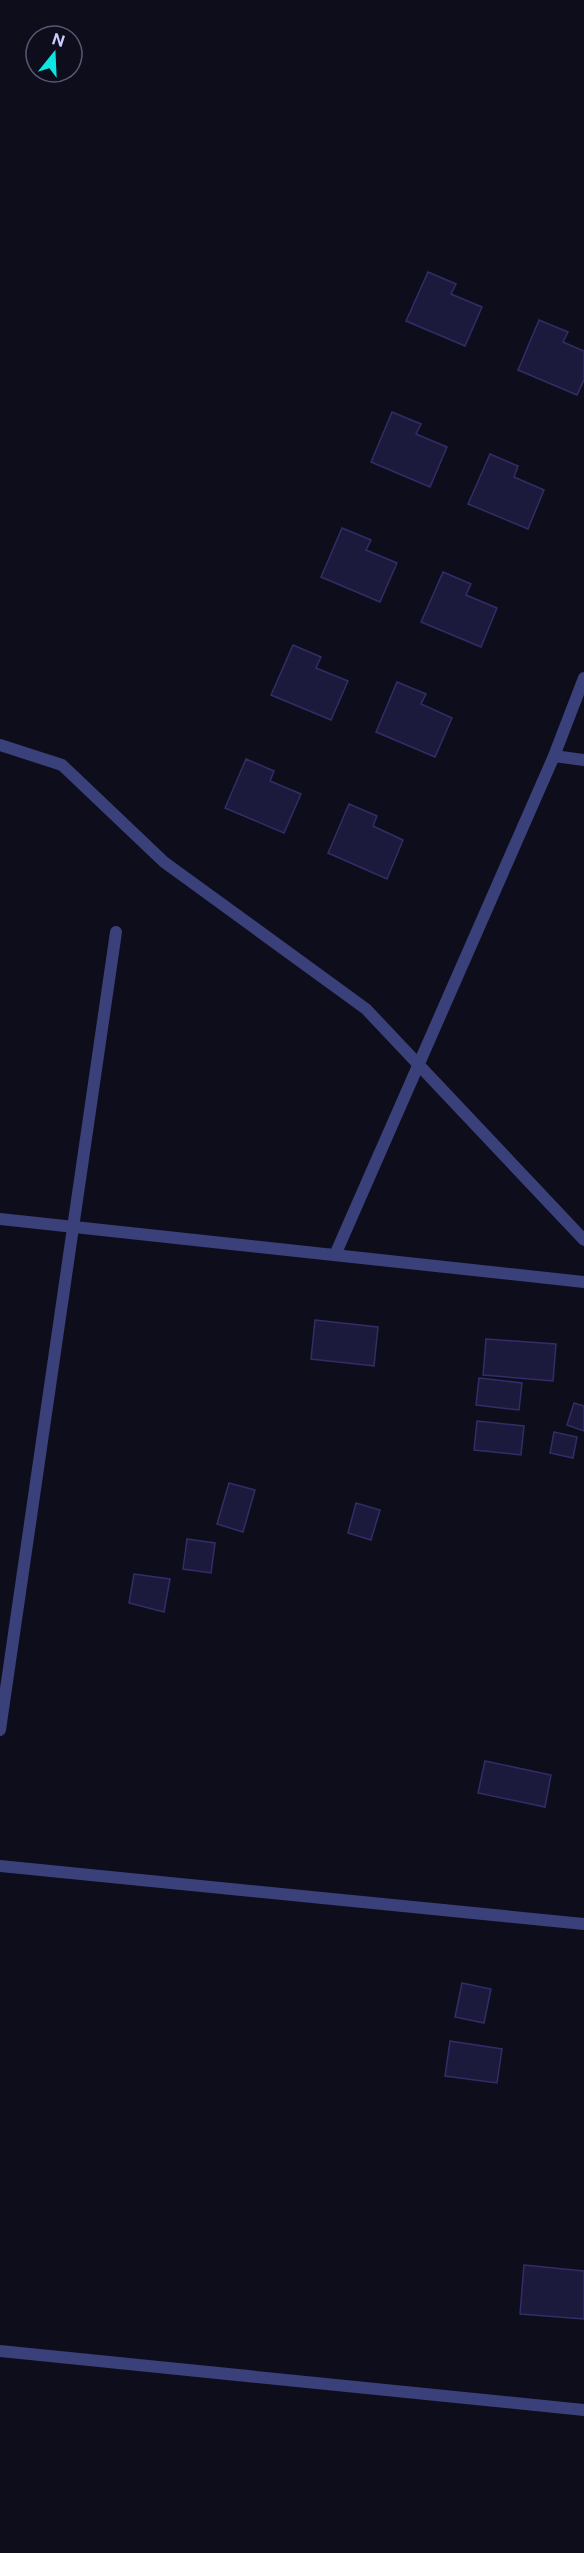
<svg xmlns="http://www.w3.org/2000/svg" width="584" height="2553" viewBox="0 0 584 2553" font-family="'Public Sans',sans-serif">
<rect width="100%" height="100%" fill="#0d0d1c"/>
<g fill="#1c1a3c" stroke="#312d67" stroke-width="1.5">
<path d="M428,272L456,284L451,294L482,307L465,346L406,321Z"/>
<path d="M539,320L568,332L563,342L584,351V380L577,395L518,370Z"/>
<path d="M392,412L421,424L416,434L447,447L430,487L371,462Z"/>
<path d="M490,454L518,466L514,477L544,490L528,529L468,504Z"/>
<path d="M342,528L371,540L366,550L397,563L380,602L321,577Z"/>
<path d="M443,572L471,584L466,595L497,608L481,647L421,622Z"/>
<path d="M293,645L321,657L316,668L348,681L331,720L271,695Z"/>
<path d="M397,682L426,694L421,704L452,718L435,757L376,732Z"/>
<path d="M246,759L274,771L270,781L301,794L284,833L225,808Z"/>
<path d="M349,804L377,816L373,826L403,840L387,879L328,853Z"/>
<path d="M315,1320L378,1327L374,1366L311,1359Z"/>
<path d="M486,1339L556,1344L553,1381L483,1375Z"/>
<path d="M479,1378L522,1383L519,1410L476,1405Z"/>
<path d="M574,1403L584,1406V1431L567,1425Z"/>
<path d="M477,1421L524,1426L521,1455L474,1450Z"/>
<path d="M554,1432L577,1437L573,1458L550,1453Z"/>
<path d="M229,1483L255,1490L243,1532L217,1524Z"/>
<path d="M356,1503L380,1510L371,1540L348,1533Z"/>
<path d="M187,1539L215,1543L211,1573L183,1569Z"/>
<path d="M134,1574L170,1579L164,1612L129,1603Z"/>
<path d="M485,1761L551,1775L545,1807L478,1793Z"/>
<path d="M462,1983L491,1989L484,2023L455,2017Z"/>
<path d="M450,2041L502,2049L497,2083L445,2076Z"/>
<path d="M524,2265L584,2271V2319L520,2314Z"/>
</g>
<g fill="none" stroke-linecap="round" stroke-linejoin="round">
<g stroke="#3a4079" stroke-width="12">
<path d="M0,745L62,765L164,862L366,1009L584,1240"/>
<path d="M554,756L584,760"/>
<path d="M0,1219L584,1282"/>
<path d="M335,1255L554,756L584,678"/>
<path d="M0,1730L116,932"/>
<path d="M0,1866L584,1924"/>
<path d="M0,2351L584,2410"/>
</g>
</g>
<g transform="translate(54 54) rotate(18)"><circle r="28" fill="#0d0d1c" stroke="#595976" stroke-width="1.5"/>
<path d="M0-4.5L10 22L0 15L-10 22Z" fill="#0de6e0"/>
<text y="-9" font-size="16" font-weight="bold" text-anchor="middle" fill="#cbccfc">N</text>
</g>
</svg>
